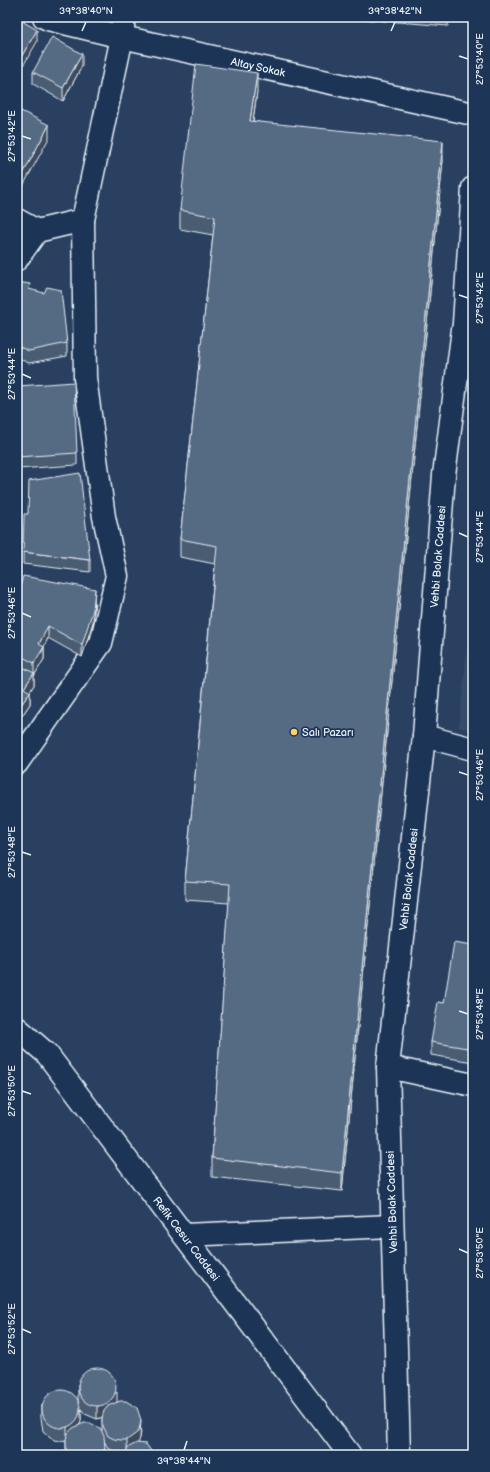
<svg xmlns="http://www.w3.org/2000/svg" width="490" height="1472" viewBox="0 0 490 1472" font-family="'Balsamiq Sans',sans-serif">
<rect width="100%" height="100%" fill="#294061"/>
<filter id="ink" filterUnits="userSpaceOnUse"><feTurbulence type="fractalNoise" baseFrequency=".025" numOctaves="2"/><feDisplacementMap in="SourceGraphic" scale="8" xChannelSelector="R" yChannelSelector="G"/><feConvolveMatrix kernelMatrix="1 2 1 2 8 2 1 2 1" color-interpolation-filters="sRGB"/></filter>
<g filter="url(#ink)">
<path fill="#364d6b" d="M473,591V731L459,727Z"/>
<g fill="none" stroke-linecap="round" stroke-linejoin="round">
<defs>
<g id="minor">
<path id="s1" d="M44,17L48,19L122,37L473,114"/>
<path d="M17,220L37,231"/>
<path d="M17,259L37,231L83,220"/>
<path d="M464,323L473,188"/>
<path d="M424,736L473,749"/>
<path d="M17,763L101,643L117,576L104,517L85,378L83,220L122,37L124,17"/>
<path id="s2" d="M17,1028L47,1054L350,1455"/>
<path d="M388,1067L473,1085"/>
<path d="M184,1235L392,1226"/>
<path id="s3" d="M399,1455L388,1067L424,736L444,475L463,329L473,306"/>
</g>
</defs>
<use href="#minor" stroke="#e8f1f8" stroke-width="25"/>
<use href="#minor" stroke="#1d3557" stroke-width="22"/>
</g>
<g fill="#495b71" stroke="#e8f1f8" fill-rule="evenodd">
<path d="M336,17H448V26Z"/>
<path d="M82,66L63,101L33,84V72Z"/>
<path d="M257,92L253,121L443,160L342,1191L212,1177V1158L229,903L185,900V881L215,564L180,557V539L213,235L180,229V210Z"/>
<path d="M17,282L30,289L67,343V356L29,363L17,358Z"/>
<path d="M18,386L77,453V465L17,469V419H19L18,398Z"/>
<path d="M23,552L90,560V572L23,564Z"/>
<path d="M17,599L95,602L93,622L82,657L48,638L44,646V659L34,676V675V685L30,691V704L17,723Z"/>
<path d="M473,945V1062L431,1055V1042L444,1003Z"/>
<path d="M78,1384L117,1402L141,1432L140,1438L127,1452L121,1453L114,1451L108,1448L104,1441L105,1455H66V1440L60,1441L54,1440L43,1431L41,1418V1406L78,1402ZM81,1409L85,1414L97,1419L102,1417V1431L79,1425L81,1421Z"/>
</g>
<g fill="#3c4a5c" stroke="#e8f1f8">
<path d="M37,30V42L17,76V64Z"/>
<path d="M82,54V66L63,101V88Z"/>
<path d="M257,73V92L250,140V121Z"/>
<path d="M49,125V138L17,197V185Z"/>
<path d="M443,141V160L342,1191V1173Z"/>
<path d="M95,589L93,622L82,657V645Z"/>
<path d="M48,626V638L41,653L44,647V659L34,676V663L39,644Z"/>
<path d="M34,673V685L24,700V688Z"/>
<path d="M30,692V704L17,723V711Z"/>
<path d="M117,1392V1405L109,1415L97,1419V1407Z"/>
<path d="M81,1409V1421L77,1433L67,1440V1428Z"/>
<path d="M141,1420L140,1438L138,1444L127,1452V1440Z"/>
<path d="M105,1448V1455H100Z"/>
</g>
<g fill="#556a83" stroke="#e8f1f8">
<path d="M17,18L37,30L17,64Z"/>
<path d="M52,37L82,54L63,88L33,72Z"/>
<path d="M196,64L257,73L250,121L443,141L342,1173L212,1158L230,884L185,881L217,546L180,539L215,217L180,210Z"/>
<path d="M21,111L49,125L17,185V118Z"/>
<path d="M17,282L30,284L29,289L44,293L47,287L61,290L67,343L29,351L17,346Z"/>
<path d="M74,382L77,453L17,457V419H20L18,386Z"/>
<path d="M80,473L90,560L23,552L24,514H28L29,481Z"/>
<path d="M23,576L95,589L93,610L82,645L48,626L39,644L44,647L34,663L17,654V599Z"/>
<path d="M17,664L34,673L24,688L30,692L17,711Z"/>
<path d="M454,942L473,945V1049L431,1042L438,1002L444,1003Z"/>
<circle cx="97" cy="1387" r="19"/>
<circle cx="61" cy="1409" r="19"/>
<path d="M120,1401H126L137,1408L141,1420L140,1426L138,1432L127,1440H121L114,1439L108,1436L102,1424V1418L104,1411L108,1406Z"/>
<path d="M84,1423H90L96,1426L101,1430L104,1436L105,1448L102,1454L100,1455H70L68,1453L66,1446V1439L68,1433L73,1428Z"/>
<path d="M137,1443L146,1444L151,1451V1455H127V1450L129,1447Z"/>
</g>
</g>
<path fill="none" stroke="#e8f1f8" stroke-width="1.5" d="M82,31L86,22M391,31L395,22M459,56L468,59M22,136L31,139M459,295L468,298M22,374L31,378M459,533L468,537M22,613L31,617M459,772L468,775M22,852L31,855M459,1011L468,1014M22,1091L31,1094M459,1249L468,1253M22,1329L31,1333M184,1450L187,1441"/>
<circle fill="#ffd166" stroke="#1d3557" stroke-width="1.5" cx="294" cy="732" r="4"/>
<g text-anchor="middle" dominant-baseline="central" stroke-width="3.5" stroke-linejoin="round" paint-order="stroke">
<g font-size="11" fill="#e8f1f8" stroke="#1d3557">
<text stroke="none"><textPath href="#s1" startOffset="220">Altay Sokak</textPath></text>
<text stroke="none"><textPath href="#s3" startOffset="901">Vehbi Bolak Caddesi</textPath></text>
<text stroke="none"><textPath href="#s3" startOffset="577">Vehbi Bolak Caddesi</textPath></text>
<text transform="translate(392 1202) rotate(-92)">Vehbi Bolak Caddesi</text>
<text stroke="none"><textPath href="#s2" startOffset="271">Refik Cesur Caddesi</textPath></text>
</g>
<g font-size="11" fill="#e8f1f8" stroke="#1d3557" text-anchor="start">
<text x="302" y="732">Salı Pazarı</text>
</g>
</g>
<rect width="490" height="1472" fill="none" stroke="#1d3557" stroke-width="44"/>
<rect x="22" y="22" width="446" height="1428" fill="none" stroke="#e8f1f8" stroke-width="1.5"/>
<g font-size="10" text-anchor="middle" fill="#e8f1f8">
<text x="86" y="14">39°38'40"N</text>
<text x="395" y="14">39°38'42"N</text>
<text transform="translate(479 59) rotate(-90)" y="4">27°53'40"E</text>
<text transform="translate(11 136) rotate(-90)" y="4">27°53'42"E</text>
<text transform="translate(479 298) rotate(-90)" y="4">27°53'42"E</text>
<text transform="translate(11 374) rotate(-90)" y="4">27°53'44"E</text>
<text transform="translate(479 537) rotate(-90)" y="4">27°53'44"E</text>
<text transform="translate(11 613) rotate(-90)" y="4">27°53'46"E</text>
<text transform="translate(479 775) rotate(-90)" y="4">27°53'46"E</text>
<text transform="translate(11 852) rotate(-90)" y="4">27°53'48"E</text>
<text transform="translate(479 1014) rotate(-90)" y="4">27°53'48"E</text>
<text transform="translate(11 1091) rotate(-90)" y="4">27°53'50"E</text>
<text transform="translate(479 1253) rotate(-90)" y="4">27°53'50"E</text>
<text transform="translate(11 1329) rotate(-90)" y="4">27°53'52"E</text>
<text x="184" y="1464">39°38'44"N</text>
</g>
</svg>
